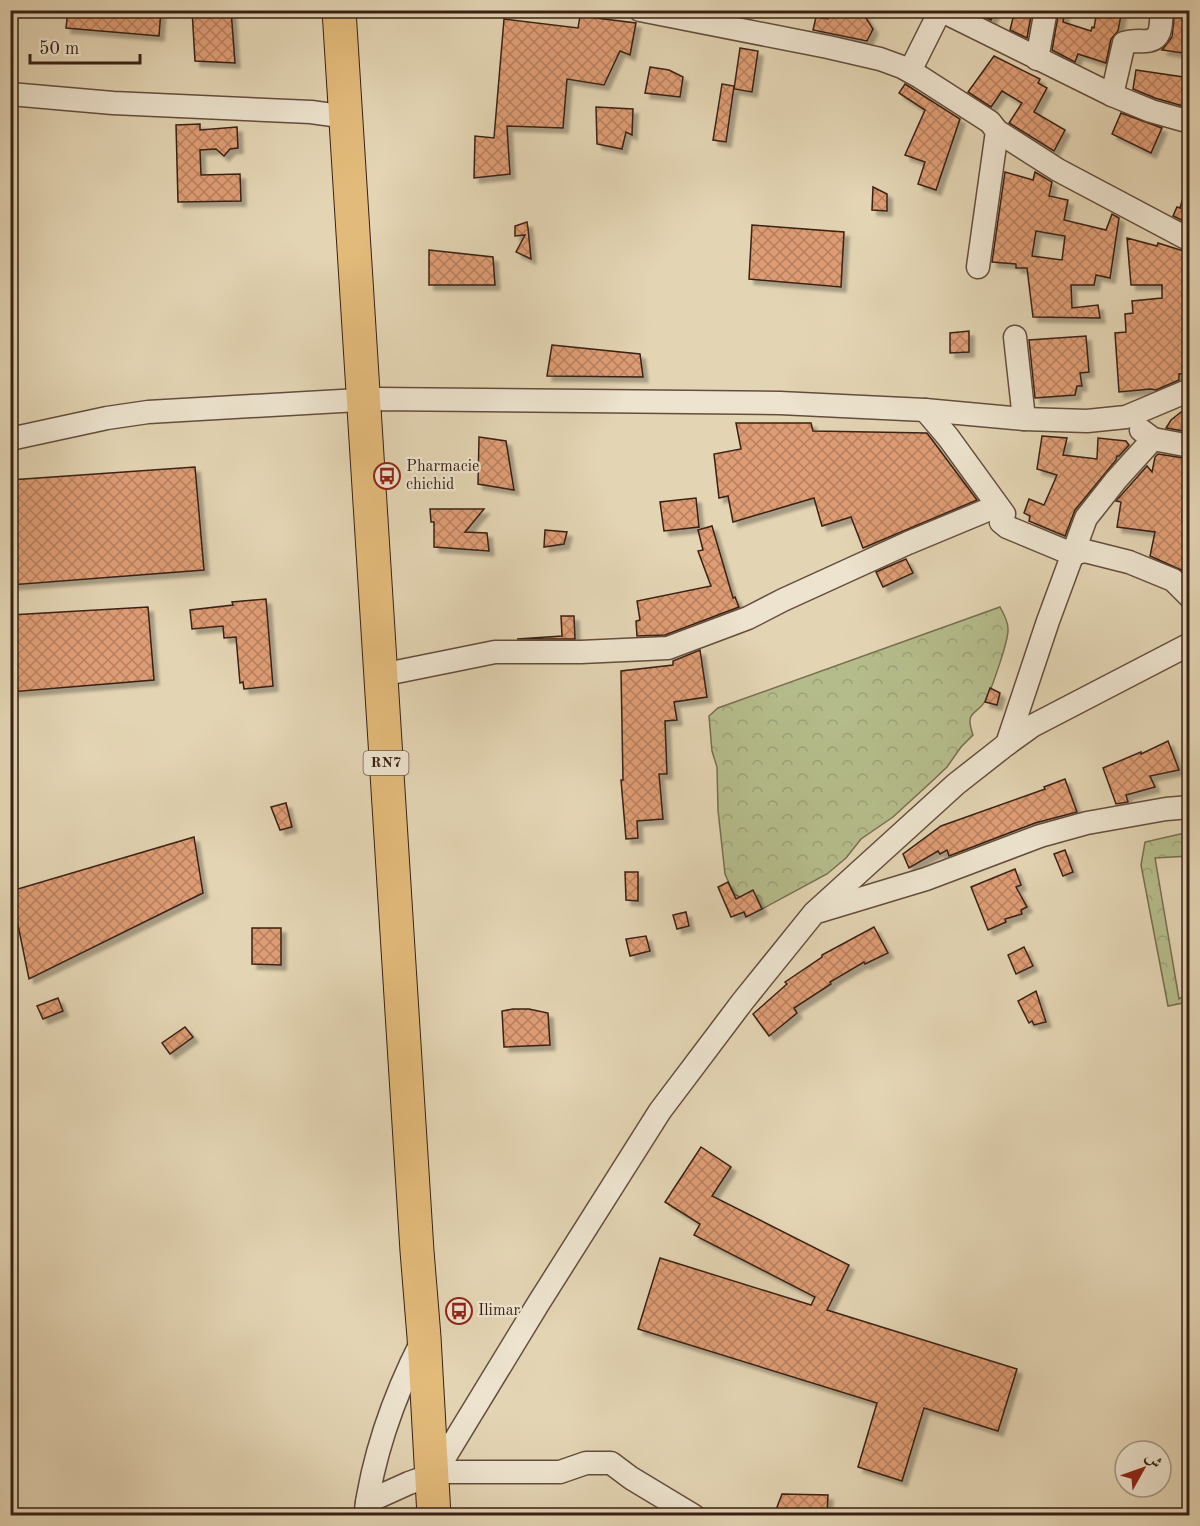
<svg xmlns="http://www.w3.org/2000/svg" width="1200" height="1526" viewBox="0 0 1200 1526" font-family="'Old Standard TT',Amiri,serif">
<defs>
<pattern id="forest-crowns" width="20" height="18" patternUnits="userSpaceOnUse" patternTransform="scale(1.5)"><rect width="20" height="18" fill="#b5bc8b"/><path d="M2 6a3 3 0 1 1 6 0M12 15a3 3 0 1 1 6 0" fill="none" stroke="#9ca177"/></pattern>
<pattern id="building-cross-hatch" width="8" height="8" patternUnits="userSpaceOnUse" patternTransform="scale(1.5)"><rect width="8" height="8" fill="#df9d74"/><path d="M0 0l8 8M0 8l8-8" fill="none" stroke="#b6805e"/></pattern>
<filter id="shadow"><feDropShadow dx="5" dy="5" stdDeviation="1.5" flood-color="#0004"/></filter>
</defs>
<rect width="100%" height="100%" fill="#e3d4b3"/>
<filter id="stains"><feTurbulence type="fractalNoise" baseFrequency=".00333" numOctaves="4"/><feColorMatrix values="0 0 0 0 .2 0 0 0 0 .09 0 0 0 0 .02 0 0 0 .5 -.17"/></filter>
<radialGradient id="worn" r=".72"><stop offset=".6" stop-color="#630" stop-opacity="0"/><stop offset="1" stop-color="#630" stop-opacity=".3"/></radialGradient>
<g fill="url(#forest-crowns)" stroke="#776e50" stroke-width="1.5">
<path d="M1000,607C1004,614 1008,621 1008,629C1009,640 991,690 986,700C977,716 964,709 973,735L961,747L947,767L929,784L893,817L861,839L846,858L827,874L762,909L734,894L725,874L718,810L717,767L712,751L709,716L718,708Z"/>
<path d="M1189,832V856L1155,858L1179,999L1189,992V1002L1168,1006L1141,865L1145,842Z"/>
</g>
<g fill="url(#building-cross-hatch)" stroke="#392014" stroke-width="1.5" fill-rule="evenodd" filter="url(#shadow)">
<path d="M68,10H161L159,36L66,28Z"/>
<path d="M192,10H231L235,63L195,61Z"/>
<path d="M832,10H861L873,29L867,41L813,30L816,17L828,19Z"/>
<path d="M971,10H995L991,20Z"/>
<path d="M1015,10H1032L1027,38L1010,30Z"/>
<path d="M1059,10H1065L1063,22L1091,31L1092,27L1094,28L1097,10H1122L1118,31L1111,39L1106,63L1078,54L1075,62L1052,50Z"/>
<path d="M1175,10H1190V54L1162,50L1172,37Z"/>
<path d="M580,16L636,23L630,55L620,51L604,85L567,79L563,128L507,126L510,174L474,178L475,136L494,138L504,19L578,28Z"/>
<path d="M740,48L758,51L752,92L734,89Z"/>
<path d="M994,56L1040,79L1038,83L1047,88L1034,112L1065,130L1054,151L1009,123L1022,103L1002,91L991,107L968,92Z"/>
<path d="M650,67L669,70L683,77L680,97L645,93Z"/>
<path d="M1136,70L1190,78V108L1155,98L1133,89Z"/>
<path d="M722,84L734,86L726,142L713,140Z"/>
<path d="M905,84L960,119L936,190L918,184L925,162L905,155L925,110L899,93Z"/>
<path d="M596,107L633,109L632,135L626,132L622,149L597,144Z"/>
<path d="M1121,113L1162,128L1151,153L1112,134Z"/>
<path d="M200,124V130L237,127L238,148L230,149L224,156L216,149L200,150L201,175L240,174L241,201L178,202L176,125Z"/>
<path d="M1005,172L1033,180L1035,172L1052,182L1049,196L1068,200L1064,220L1106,230L1112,214L1119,218L1110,278L1096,275L1094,285H1071L1072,308L1098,305L1100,318L1033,317L1027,268H1016V264L992,262ZM1036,231L1065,236L1062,260L1032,256Z"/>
<path d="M873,187L887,194V211L872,210Z"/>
<path d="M1186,187H1190V224L1173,216L1177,207L1180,208Z"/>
<path d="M527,222L528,228L531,259L516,252L525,235L515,236V226Z"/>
<path d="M752,225L844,232L841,287L749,279Z"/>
<path d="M1127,238L1157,246L1158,243L1190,253V320H1186L1187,343H1190V373L1179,374V380L1156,390L1151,389L1119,392L1115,333L1126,332L1125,314L1133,313L1132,301L1162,298V285H1131Z"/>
<path d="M429,250L493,257L495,285H429Z"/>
<path d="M969,331V352L950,353V333Z"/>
<path d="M1086,336L1089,372L1080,373L1082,386H1077L1075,395L1035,398L1029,340Z"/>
<path d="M552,345L640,354L643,377L547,376Z"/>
<path d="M1190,405V432L1166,428L1171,420Z"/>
<path d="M736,423H811L813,431L927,433L977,500L863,548L851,517L822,526L814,498L733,522L728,496L719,498L714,454L741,449Z"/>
<path d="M1042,436L1067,438L1063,455L1097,459L1098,438L1126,441L1129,445L1119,456H1117L1116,460L1075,510L1065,536L1029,521L1030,516L1024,513L1029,499L1044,505L1057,475L1037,469Z"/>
<path d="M479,437L506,441L514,490L478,484Z"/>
<path d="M1158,454L1190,459V497L1185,496L1182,518L1190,520V574L1150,556L1155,532L1117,527L1121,502L1116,501L1147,466L1152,472L1155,457Z"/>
<path d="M195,467L204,570L10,585V480Z"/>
<path d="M696,498L699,527L664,531L660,502Z"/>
<path d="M430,509H484L465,532L487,533L489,551L434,547V522H431Z"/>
<path d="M712,526L733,598L735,597L739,607L665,635L637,636L636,621L640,620L637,601L711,586L698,551L703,550L698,530Z"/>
<path d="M545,530L567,532L564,544L544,547Z"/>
<path d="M906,559L913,573L883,587L876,572Z"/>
<path d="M266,599L273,686L244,689L243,682L240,683L236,637L224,638L223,626L192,629L190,610L233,605L232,602Z"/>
<path d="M148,607L154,680L10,692V615Z"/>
<path d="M561,616H574L575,639H517L562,636Z"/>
<path d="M700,650L707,697L674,702L677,720L665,721L667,774H659L663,819L637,821L638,838L626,839L621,780H623L621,671L673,665V661Z"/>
<path d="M990,688L1000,693L997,705L985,702Z"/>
<path d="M1168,741L1179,770L1150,776L1155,787L1126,795L1128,802L1116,804L1103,768L1141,752V754Z"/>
<path d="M1065,779L1077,812L1035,823L949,856L947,850L940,854L938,851L909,868L903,854L941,826L1045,789L1044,787Z"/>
<path d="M286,803L292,827L280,830L271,807Z"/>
<path d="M194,837L203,893L29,979L11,891Z"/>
<path d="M1065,850L1073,872L1063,876L1054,854Z"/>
<path d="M1015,869L1021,885L1016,887L1027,907L1021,910L1022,914L1005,919L1006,922L988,930L971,887Z"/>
<path d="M625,872H638V901L626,900Z"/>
<path d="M728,882L736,899L753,890L762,909L746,917L744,912L731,917L718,887Z"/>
<path d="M686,912L689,926L677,929L673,915Z"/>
<path d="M874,927L888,953L865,964L864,962L830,982L831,984L794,1008L797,1013L769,1036L753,1014L787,984L785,982L822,957V955Z"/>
<path d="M252,928H281V965L252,964Z"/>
<path d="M646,936L650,951L630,956L626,939Z"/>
<path d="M1024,947L1033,966L1016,974L1008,955Z"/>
<path d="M1036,991L1046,1022L1034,1025L1032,1021L1029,1023L1018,1001Z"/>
<path d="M58,998L63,1011L43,1019L37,1006Z"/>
<path d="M513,1009H529L548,1013L550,1045L504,1047L502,1011Z"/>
<path d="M185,1027L193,1037L170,1054L162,1043Z"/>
<path d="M701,1147L731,1167L712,1196L849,1265L827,1310L1017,1369L998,1431L924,1408L902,1481L858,1467L877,1403L638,1329L660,1258L811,1305L815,1297L694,1235L700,1224L665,1202Z"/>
<path d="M782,1494L828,1495L827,1515H774Z"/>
</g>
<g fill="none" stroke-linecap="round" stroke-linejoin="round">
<defs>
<g id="minor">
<path d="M640,10L828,47L880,59L902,67L920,77L990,122L997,131L1058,170L1190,240"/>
<path d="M940,10L1112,95L1151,111L1190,122"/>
<path d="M1037,59L1046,10"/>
<path d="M910,71L940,11"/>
<path d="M10,94L113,103L311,112L347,117"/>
<path d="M1112,95L1124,43C1130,41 1133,41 1139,41C1163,43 1160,29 1162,10"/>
<path d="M978,267L997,131"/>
<path d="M1015,337L1024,419"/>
<path d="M925,410L948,437L1004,514L1001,522L1007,527L1072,554L1085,551L1129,562L1173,580L1190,597"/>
<path d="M1141,430L1153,439L1190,446"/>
<path d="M10,439L107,418L148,412L376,399L780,403L925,410L1024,419L1087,421L1126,417L1190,390"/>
<path d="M396,672L495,652H581L668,648L748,618L783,600L908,543L997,506"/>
<path d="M1007,744L1048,621L1086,518L1116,480L1153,439"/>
<path d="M820,911L926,879L1040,836L1087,823L1166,809L1190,807"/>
<path d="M446,1455L538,1304L660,1111L743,1001L814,913L956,784L1007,744L1032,726L1190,644"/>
<path d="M448,1472H560L586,1463H611L631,1478L694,1516"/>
<path d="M367,1502L409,1483L432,1475"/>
<path d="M365,1516C373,1455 395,1394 422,1341"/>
</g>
<path id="highway" d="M339,10L417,1251L424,1337L434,1516"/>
</defs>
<use href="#minor" stroke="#644d3c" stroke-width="25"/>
<use href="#highway" stroke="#392014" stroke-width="35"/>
<use href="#minor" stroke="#ede3ce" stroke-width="22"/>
<use href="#highway" stroke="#e2ba7a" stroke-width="33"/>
</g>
<defs>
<symbol id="bus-ring" viewBox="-11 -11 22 22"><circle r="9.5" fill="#ede3ce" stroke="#8f2418" stroke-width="1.5"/><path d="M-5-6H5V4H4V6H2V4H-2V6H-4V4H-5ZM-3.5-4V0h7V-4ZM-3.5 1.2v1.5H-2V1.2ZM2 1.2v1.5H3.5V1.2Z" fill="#8f2418"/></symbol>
</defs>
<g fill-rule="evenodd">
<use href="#bus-ring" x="372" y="461" width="30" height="30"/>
<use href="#bus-ring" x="444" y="1296" width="30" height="30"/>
</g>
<g text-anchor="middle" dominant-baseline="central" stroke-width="4.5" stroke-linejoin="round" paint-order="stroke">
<rect fill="#ede3ce" stroke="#6f5a4c" stroke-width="1.5" x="363.5" y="751" width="45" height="24" rx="4.5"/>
<g font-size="15" font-weight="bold" fill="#392014">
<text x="386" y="763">RN7</text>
</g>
<g font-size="16" fill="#392014" stroke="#ede3ce" text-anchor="start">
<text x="406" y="467">Pharmacie<tspan x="406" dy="18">chichid</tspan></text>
<text x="478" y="1311">Ilimar</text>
</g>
</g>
<rect width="1200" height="1526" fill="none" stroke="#e3d4b3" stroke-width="36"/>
<rect x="12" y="12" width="1176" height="1502" fill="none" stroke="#392014" stroke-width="3"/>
<rect x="18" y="18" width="1164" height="1490" fill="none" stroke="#392014" stroke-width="1.5"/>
<g transform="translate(1143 1469) rotate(50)"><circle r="28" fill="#ede3ce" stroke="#a59584" stroke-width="1.5"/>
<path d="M0-4.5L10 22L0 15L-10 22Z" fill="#8f2418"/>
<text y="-9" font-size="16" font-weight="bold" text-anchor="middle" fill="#392014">ش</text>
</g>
<path d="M30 54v9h110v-9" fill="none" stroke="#392014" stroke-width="3"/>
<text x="39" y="54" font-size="18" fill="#392014" stroke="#ede3ce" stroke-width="4.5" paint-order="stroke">50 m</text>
<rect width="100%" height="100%" filter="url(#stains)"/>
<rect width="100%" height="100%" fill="url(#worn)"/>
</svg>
